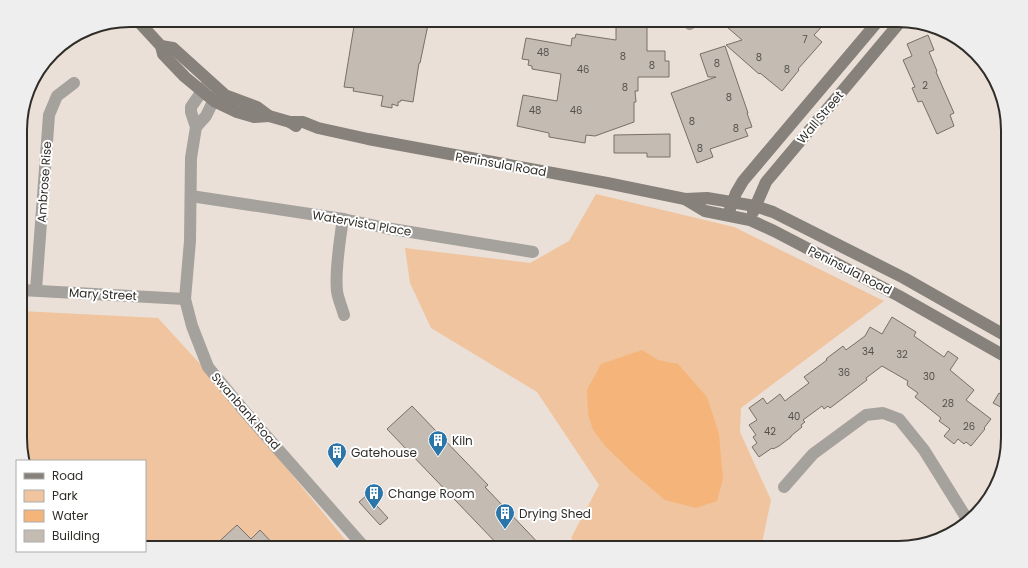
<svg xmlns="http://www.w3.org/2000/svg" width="1028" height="568" viewBox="0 0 1028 568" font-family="Poppins,sans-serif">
<rect width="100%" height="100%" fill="#eae0d7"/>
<g fill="#f0c49e">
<path d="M596,194L734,227L884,301L741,408L740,432L771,500L761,548H578L571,538L599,485L537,392L431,328L410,283L405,248L530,263L569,241Z"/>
<path d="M21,311L158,318L213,378L352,548H145V461H24L21,452Z"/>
</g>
<path fill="#f5b57a" d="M642,350L658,360L678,364L707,397L719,434L723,479L717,501L696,508L665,500L633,473L606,447L593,430L588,414L587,390L601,364Z"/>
<g fill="#c4bbb3" stroke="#787068">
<path d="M355,20H429L420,63H419L413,102L401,100L400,102H398V106L392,104V108L381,106L383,96L353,91L354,88L344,87Z"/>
<path d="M616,20H647V51H665V61H669V77H638V91H635L636,102H634V122L595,136L586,135L585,143L549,137V133L517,126L523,95L557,101L561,74L532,69V66L528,65L529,60L522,59L526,38L571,46L572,38H575L576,34L616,40Z"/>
<path d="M719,20H749L755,25L760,20H828L814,35L822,42L798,69L799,70L782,91L760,73L759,74L726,45L742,40Z"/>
<path d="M928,35L934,50L929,52L937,71L936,72L954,113L950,115L954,126L937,134L922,101L918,102L912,88L915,87L903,60L912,56L907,44Z"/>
<path d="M725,46L748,113H747L752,127L745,129L748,136L710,149L713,157L697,163L671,93L716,77H708L700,54Z"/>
<path d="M670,134V157H647V153H614V135Z"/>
<path d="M892,317L916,332L914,336L944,357L948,351L958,358L950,370L974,390L966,400L991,419L984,428L985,429L971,446L966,442L964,444L958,439L954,444L944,436L950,429L939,421L941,418L915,397L918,393L908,386L907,384L908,381L882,366L866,378L867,380L830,408L828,406L824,409L822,406L803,420L805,422L801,425L802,427L791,436V437L779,446L773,449L772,448L759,457L752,447L757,443L753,437L756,435L749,425L757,420L749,408L763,398L767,404L780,394L785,401L790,397L809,383L804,377L827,360L826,359L843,346L846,350L865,336L870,327L882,334Z"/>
<path d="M999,393L1008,398V411L993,403Z"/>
<path d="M412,406L488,485L485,487L543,548H501L387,429Z"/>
<path d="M367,495L388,518L380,525L359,502Z"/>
<path d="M237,525L251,539L260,530L277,548H212Z"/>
</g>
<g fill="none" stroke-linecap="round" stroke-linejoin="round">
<g stroke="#a5a19d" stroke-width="12">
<path d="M689,20L690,24"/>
<path d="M209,81L191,107V112L196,127L191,158L190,241L185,299L192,326L208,367L246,413L365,548"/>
<path d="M196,127L206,116L218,91"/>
<path d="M191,196L343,219L386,228L533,252"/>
<path d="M343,219C340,238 335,272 337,291C338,299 342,307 344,315"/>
<path d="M21,290L185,299"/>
<path d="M36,290L49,115L57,96L74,83"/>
<path d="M784,487L813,454L866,415L883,413L899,419L924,450L967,519"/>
</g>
<g stroke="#87817c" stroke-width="12">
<path d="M137,20L161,46L163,54L185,77L214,101L237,112L254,117L269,116"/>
<path d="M161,46L173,48L225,95L257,107L269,116L290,122L296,126"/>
<path d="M290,122H303L318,128L368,139L607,183L685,199L707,198L755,206L773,212L904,278L1008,337"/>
<path d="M685,199L705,211L750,220L774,231L899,296L1008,358"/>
<path d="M730,209L736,193L743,181L879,20"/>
<path d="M753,212L766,182L901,21"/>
</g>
</g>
<defs>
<symbol id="building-pin" viewBox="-11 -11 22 30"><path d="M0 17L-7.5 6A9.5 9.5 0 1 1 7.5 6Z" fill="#2b75a9" stroke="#fff"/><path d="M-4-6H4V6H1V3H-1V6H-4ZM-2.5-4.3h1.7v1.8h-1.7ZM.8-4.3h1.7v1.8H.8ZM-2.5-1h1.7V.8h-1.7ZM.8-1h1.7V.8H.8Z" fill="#fff"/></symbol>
</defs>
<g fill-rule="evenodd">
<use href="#building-pin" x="427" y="429" width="22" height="30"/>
<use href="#building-pin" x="326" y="441" width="22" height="30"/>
<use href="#building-pin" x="363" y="482" width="22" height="30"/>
<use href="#building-pin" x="494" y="502" width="22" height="30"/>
</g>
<g text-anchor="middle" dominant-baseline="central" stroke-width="4" stroke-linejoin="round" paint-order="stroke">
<g font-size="10" fill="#55504c">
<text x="805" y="39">7</text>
<text x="543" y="52">48</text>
<text x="623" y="56">8</text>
<text x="759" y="57">8</text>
<text x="717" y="63">8</text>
<text x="652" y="65">8</text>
<text x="583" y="69">46</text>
<text x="787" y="69">8</text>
<text x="925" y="85">2</text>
<text x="625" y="87">8</text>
<text x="729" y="97">8</text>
<text x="535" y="110">48</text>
<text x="576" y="110">46</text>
<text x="692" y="121">8</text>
<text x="736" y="128">8</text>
<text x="700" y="148">8</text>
<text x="868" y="351">34</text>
<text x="902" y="354">32</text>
<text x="844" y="372">36</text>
<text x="929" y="376">30</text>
<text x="948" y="403">28</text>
<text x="794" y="416">40</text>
<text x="969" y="426">26</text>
<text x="770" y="431">42</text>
</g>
<g font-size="12" fill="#302d29" stroke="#fff">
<text transform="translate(820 117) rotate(-50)">Wall Street</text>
<text transform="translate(501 164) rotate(10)">Peninsula Road</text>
<text transform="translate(44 182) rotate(-86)">Ambrose Rise</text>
<text transform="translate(362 223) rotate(10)">Watervista Place</text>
<text transform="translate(850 270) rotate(27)">Peninsula Road</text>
<text transform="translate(103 294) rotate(3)">Mary Street</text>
<text transform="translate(246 411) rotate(49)">Swanbank Road</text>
</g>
<g font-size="12" fill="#302d29" stroke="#fff" text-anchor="start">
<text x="452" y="440">Kiln</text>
<text x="351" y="452">Gatehouse</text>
<text x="388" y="493">Change Room</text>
<text x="519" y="513">Drying Shed</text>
</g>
</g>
<path d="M0 0H1028V568H0ZM130 27H898A103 103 0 0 1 1001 130V438A103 103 0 0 1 898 541H130A103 103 0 0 1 27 438V130A103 103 0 0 1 130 27Z" fill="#eee" fill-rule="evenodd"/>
<path fill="none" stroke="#302d29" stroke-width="2" d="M130 27H898A103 103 0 0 1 1001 130V438A103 103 0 0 1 898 541H130A103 103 0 0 1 27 438V130A103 103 0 0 1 130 27Z"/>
<rect x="16" y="460" width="130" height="92" fill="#ffffff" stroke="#acaba9"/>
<rect x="24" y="473" width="20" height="6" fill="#87817c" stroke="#acaba9"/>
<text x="52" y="480" font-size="12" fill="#302d29">Road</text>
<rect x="24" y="490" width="20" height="12" fill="#f0c49e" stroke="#acaba9"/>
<text x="52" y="500" font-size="12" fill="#302d29">Park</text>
<rect x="24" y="510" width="20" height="12" fill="#f5b57a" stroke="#acaba9"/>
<text x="52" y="520" font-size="12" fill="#302d29">Water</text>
<rect x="24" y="530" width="20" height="12" fill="#c4bbb3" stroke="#acaba9"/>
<text x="52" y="540" font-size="12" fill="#302d29">Building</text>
</svg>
